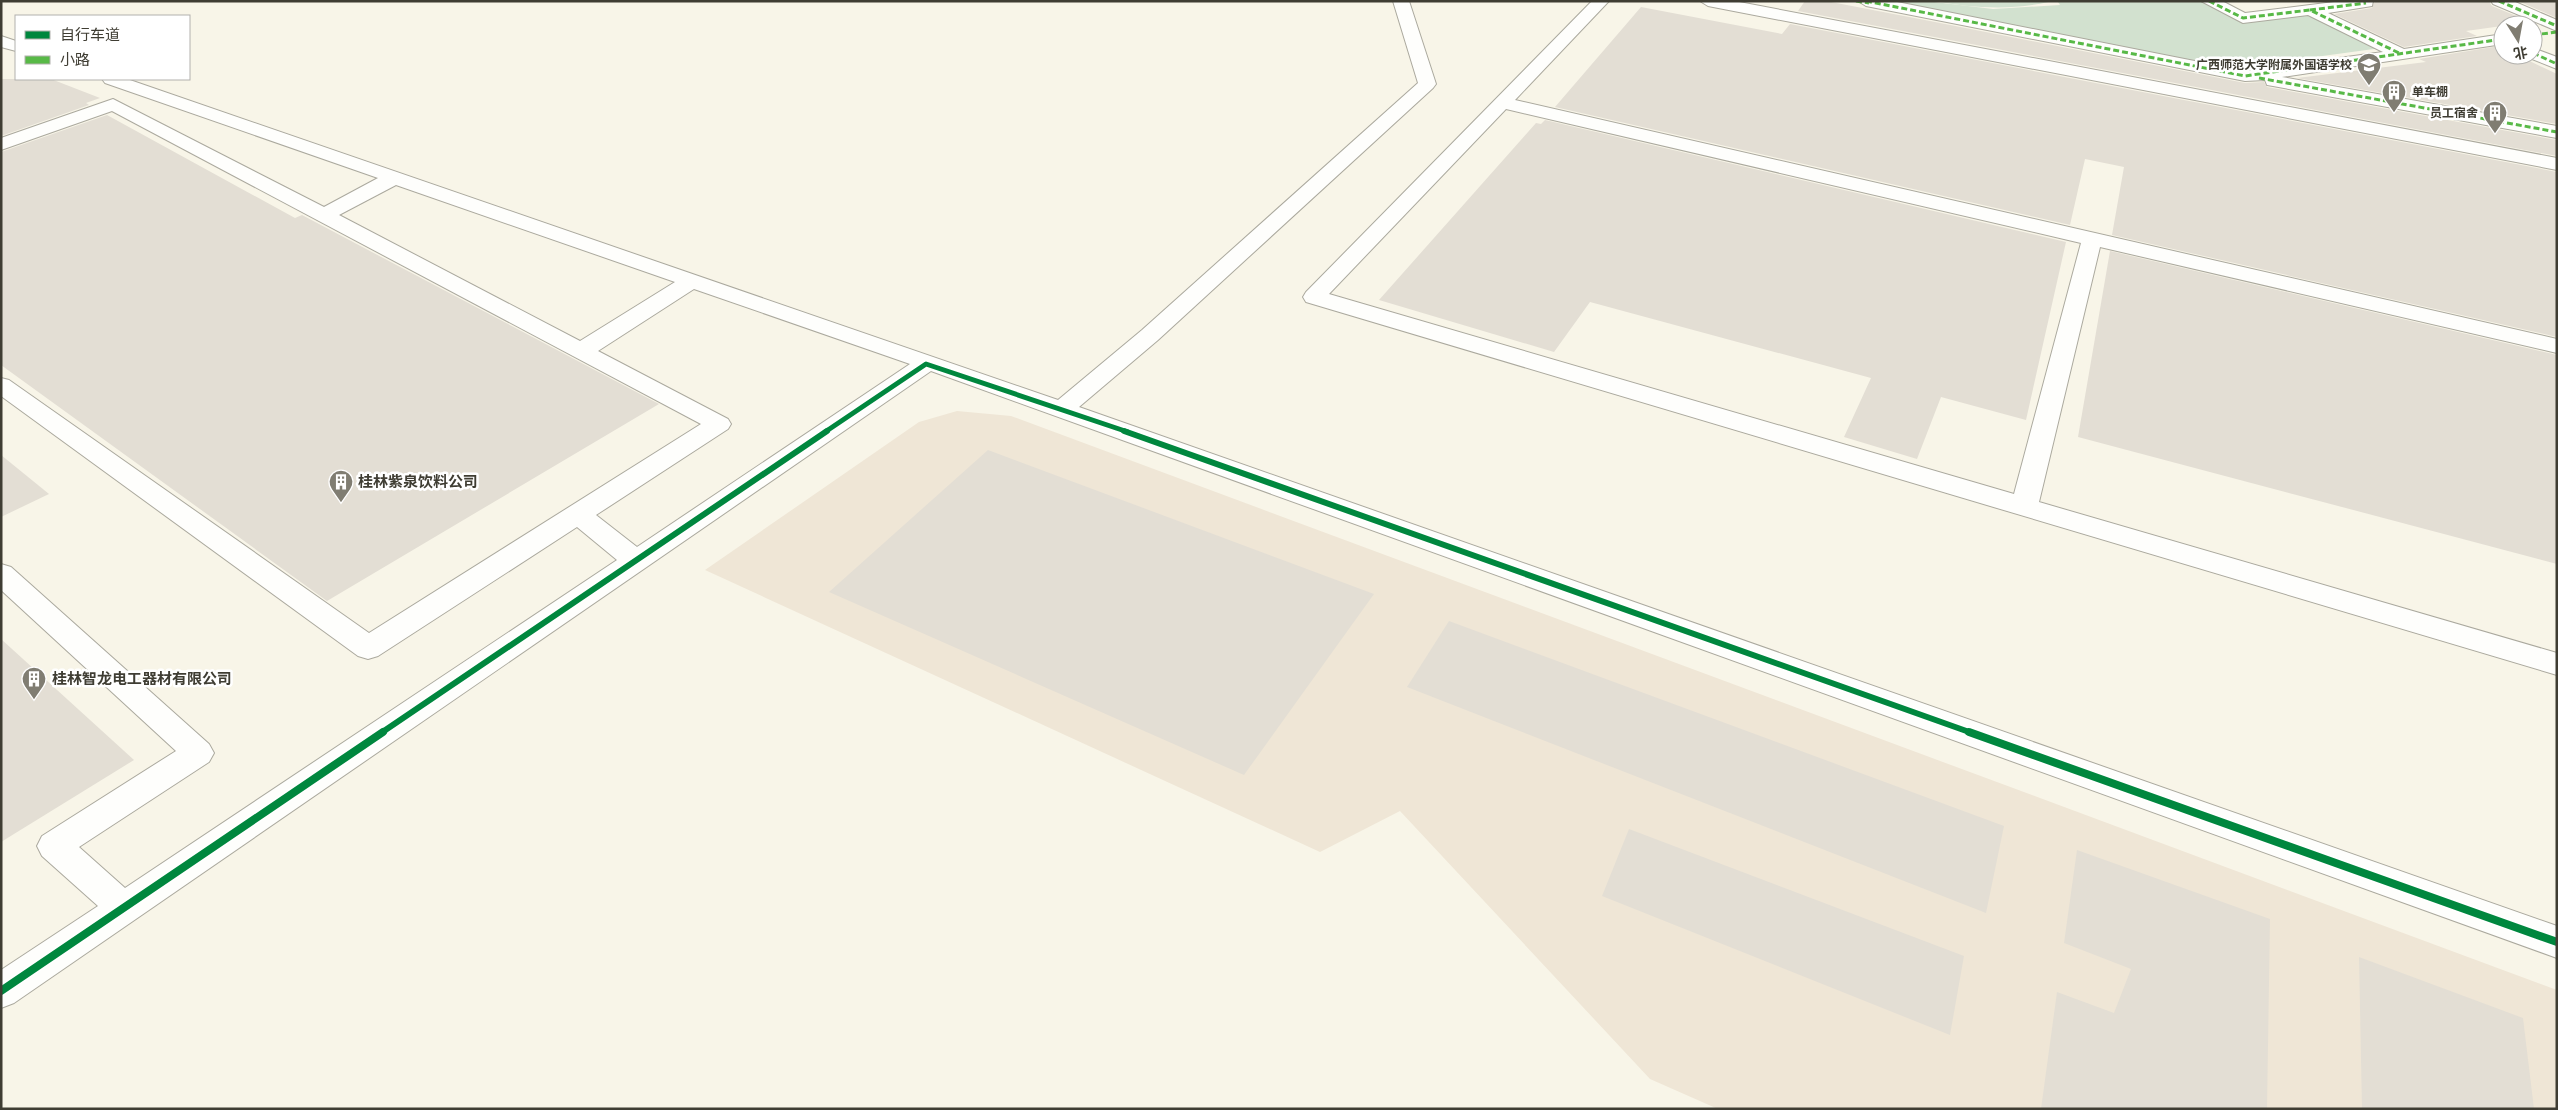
<svg xmlns="http://www.w3.org/2000/svg" width="2558" height="1110" viewBox="0 0 2558 1110" font-family="'Varela Round','Noto Sans SC',sans-serif">
<rect width="100%" height="100%" fill="#f8f5e8"/>
<path fill="#efe6d6" d="M957,411L1011,416L2557,990V1109H1718L1650,1079L1400,811L1320,852L705,570L919,422Z"/>
<g fill="#d2e1cf">
<path d="M1883,1H1926L1993,9L2060,5L2058,2L2065,1H2203L2239,20L2311,14L2381,48L2257,65L2247,59L2210,64Z"/>
<path d="M1933,1H2053C2013,11 1972,8 1933,1Z"/>
</g>
<g fill="#e3ded4">
<path d="M1805,1H1826L1930,21L2245,83L2264,82L2267,87L2557,140V156L1798,11Z"/>
<path d="M2375,1H2489L2492,6L2531,22L2466,31L2477,36L2404,47L2334,14L2372,8Z"/>
<path d="M2518,1H2557V18Z"/>
<path d="M1641,7L1782,34L1790,24L2557,172V337L2112,235L2124,167L2085,159L2070,225L1555,107Z"/>
<path d="M2499,46L2503,48V55H2517L2557,74V124L2297,78L2426,62L2419,59Z"/>
<path d="M1,79H51L100,98L86,103L89,105L1,136Z"/>
<path d="M107,115L295,218L302,215L659,404L327,601L1,365V152Z"/>
<path d="M1545,120L2066,242L2026,420L1941,397L1917,459L1844,437L1871,378L1590,302L1554,352L1379,300L1536,123L1541,124Z"/>
<path d="M2110,251L2557,355V564L2078,437Z"/>
<path d="M988,450L1374,594L1244,775L829,592Z"/>
<path d="M1,455L49,494L1,517Z"/>
<path d="M1449,621L2004,826L1986,913L1407,687Z"/>
<path d="M1,639L134,760L1,842Z"/>
<path d="M1629,829L1964,956L1950,1035L1602,896Z"/>
<path d="M2077,850L2270,919L2267,1109H2041L2057,992L2114,1013L2131,969L2064,943Z"/>
<path d="M2359,957L2523,1018L2534,1109H2362Z"/>
</g>
<g fill="none" stroke-linecap="round" stroke-linejoin="round">
<defs>
<g id="minor">
<path d="M1393,1H1409L1436,84L1433,88L1158,340L1079,407L2557,926V958L931,371L14,1003L1,1008V970L98,906L42,856L37,846L42,836L176,751L1,590V564L11,567L209,744L214,753L209,762L79,847L125,888L617,560L577,527L378,656L368,659L358,656L1,396V378L9,380L369,633L701,424L112,111L1,150V138L113,99L324,207L378,178L105,83L102,79H127L1058,400L1142,330L1418,83ZM396,185L675,282L580,341L339,215ZM694,289L910,364L637,547L596,515L728,429L731,424L728,419L598,351Z"/>
<path d="M1592,1H1609L1515,100L2557,339V353L2100,247L2039,502L2557,653V675L1306,302L1303,297L1306,292ZM1506,109L2081,243L2014,494L1329,294Z"/>
<path d="M1700,1H1734L2557,158V170L1708,6Z"/>
<path d="M1858,1H1892L2245,71L2383,52L2308,15L2243,23L2201,1H2222L2245,13L2342,1H2373L2372,6L2328,13L2404,49L2503,34V44L2282,77L2557,126V138L2273,86L2267,85L2265,80L2245,81L1866,6Z"/>
<path d="M2491,1H2513L2557,20V31L2493,4Z"/>
<path d="M1,36L16,41V51L1,47Z"/>
<path d="M2533,48L2557,57V69L2527,57L2526,55H2533Z"/>
</g>
</defs>
<use href="#minor" stroke="#aba99e" stroke-width="2"/>
<use href="#minor" fill="#fefefc" fill-rule="evenodd"/>
<g stroke="#58b947" stroke-width="3" stroke-dasharray="6 3" stroke-linecap="butt">
<path d="M1856,1L1869,3"/>
<path d="M1866,1L2245,76L2503,39"/>
<path d="M2209,1L2243,18L2310,10L2401,54"/>
<path d="M2499,1L2557,26"/>
<path d="M2310,10L2366,3"/>
<path d="M2533,35L2557,32"/>
<path d="M2533,53L2557,64"/>
<path d="M2259,78L2557,132"/>
</g>
<defs>
<path id="cycleway-far2" d="M825,432L926,364L1128,432"/>
<g id="cycleway-far1">
<path d="M1124,431L1972,733"/>
<path d="M381,733L827,431"/>
</g>
<g id="cycleway">
<path d="M1969,732L2557,942"/>
<path d="M1,991L383,732"/>
</g>
</defs>
<use href="#cycleway-far2" stroke="#fff" stroke-width="8"/>
<use href="#cycleway-far1" stroke="#fff" stroke-width="9"/>
<use href="#cycleway" stroke="#fff" stroke-width="11"/>
<use href="#cycleway-far2" stroke="#00873e" stroke-width="5"/>
<use href="#cycleway-far1" stroke="#00873e" stroke-width="6"/>
<use href="#cycleway" stroke="#00873e" stroke-width="8"/>
</g>
<defs>
<symbol id="school-pin" viewBox="-11 -11 22 30"><path d="M0 17L-7.5 6A9.5 9.5 0 1 1 7.5 6Z" fill="#807d72" stroke="#fff"/><path d="M0-5L7-2L0 1L-7-2ZM-4 1L0 2.5L4 1V4Q0 6-4 4Z" fill="#fff"/></symbol>
<symbol id="building-pin" viewBox="-11 -11 22 30"><path d="M0 17L-7.5 6A9.5 9.5 0 1 1 7.5 6Z" fill="#807d72" stroke="#fff"/><path d="M-4-6H4V6H1V3H-1V6H-4ZM-2.5-4.3h1.7v1.8h-1.7ZM.8-4.3h1.7v1.8H.8ZM-2.5-1h1.7V.8h-1.7ZM.8-1h1.7V.8H.8Z" fill="#fff"/></symbol>
</defs>
<g fill-rule="evenodd">
<use href="#school-pin" x="2355" y="51" width="28" height="38"/>
<use href="#building-pin" x="2380" y="78" width="28" height="38"/>
<use href="#building-pin" x="2481" y="99" width="28" height="38"/>
<use href="#building-pin" x="327" y="468" width="28" height="38"/>
<use href="#building-pin" x="20" y="665" width="28" height="38"/>
</g>
<g text-anchor="middle" dominant-baseline="central" stroke-width="5" stroke-linejoin="round" paint-order="stroke">
<g font-size="12" font-weight="bold" fill="#3f3d33" stroke="#fff" text-anchor="end">
<text x="2352" y="65">广西师范大学附属外国语学校</text>
<text x="2412" y="92" text-anchor="start">单车棚</text>
<text x="2478" y="113">员工宿舍</text>
</g>
<g font-size="15" font-weight="bold" fill="#3f3d33" stroke="#fff" text-anchor="start">
<text x="358" y="482">桂林紫泉饮料公司</text>
<text x="52" y="679">桂林智龙电工器材有限公司</text>
</g>
</g>
<rect width="2558" height="1110" fill="none" stroke="#3f3d33" stroke-width="5"/>
<rect x="15" y="15" width="175" height="65" fill="#ffffff" stroke="#b2b1ad"/>
<rect x="25" y="31" width="25" height="8" fill="#00873e" stroke="#b2b1ad"/>
<text x="60" y="40" font-size="15" fill="#3f3d33">自行车道</text>
<rect x="25" y="56" width="25" height="8" fill="#58b947" stroke="#b2b1ad"/>
<text x="60" y="65" font-size="15" fill="#3f3d33">小路</text>
<g transform="translate(2518 40) rotate(169)"><circle r="24" fill="#ffffff" stroke="#b2b1ad"/>
<path d="M0-4L9 19L0 12L-9 19Z" fill="#807d72"/>
<text y="-8" font-size="14" font-weight="bold" text-anchor="middle" fill="#3f3d33">北</text>
</g>
</svg>
